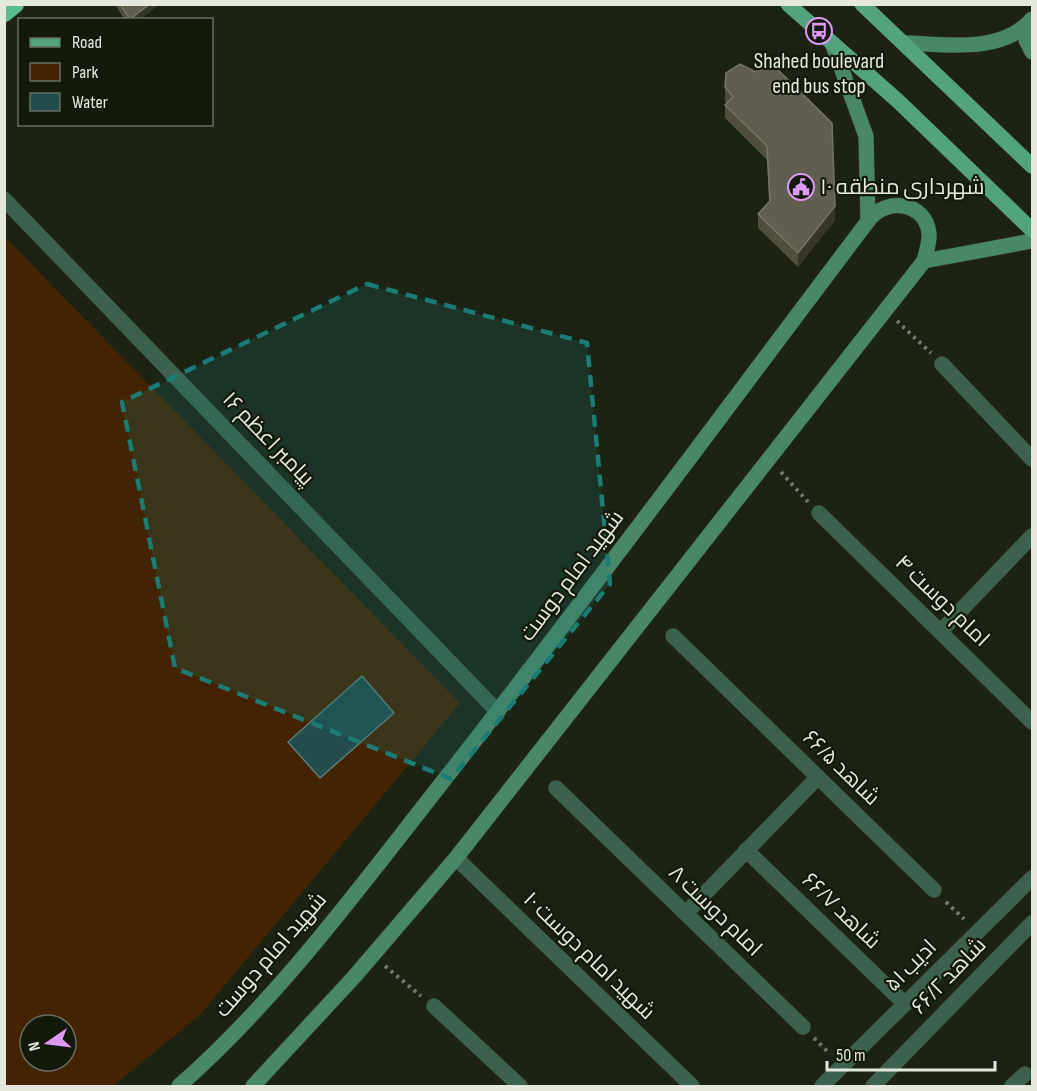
<svg xmlns="http://www.w3.org/2000/svg" width="1037" height="1091" viewBox="0 0 1037 1091" font-family="'Sofia Sans Condensed',Cairo,sans-serif">
<rect width="100%" height="100%" fill="#1c2214"/>
<path fill="#442303" fill-rule="evenodd" d="M4,236L460,703L200,1015L113,1086H5ZM30,1025H66V1061H30Z"/>
<path fill="#234c4d" stroke="#5d7b79" stroke-width="1.5" d="M362,676L394,713L320,778L288,742Z"/>
<g fill="none" stroke-linecap="round" stroke-linejoin="round">
<defs>
<g id="street">
<path d="M4,199L498,712"/>
<path d="M942,364L1032,459"/>
<path d="M819,513L1032,722"/>
<path d="M941,631L1032,536"/>
<path d="M673,636L934,890"/>
<path d="M556,788L803,1027"/>
<path d="M746,850L905,1004"/>
<path d="M456,858L692,1086"/>
<path d="M686,913L818,777"/>
<path d="M434,1006L520,1086"/>
<path d="M822,1086L1032,878"/>
<path d="M873,1086L1032,923"/>
<path d="M1012,1086L1025,1074"/>
</g>
<g id="secondary">
<path d="M1024,29L1026,40L1032,52"/>
<path d="M905,43C947,44 1002,54 1032,19"/>
<path d="M868,221C885,197 925,201 929,233C930,242 926,252 924,261"/>
<path d="M179,1086C279,998 359,888 441,784C586,599 726,409 868,221L866,136L832,43"/>
<path d="M253,1086L354,977L456,858L924,261L1032,241"/>
</g>
<g id="primary">
<path d="M788,4L898,101L1032,230"/>
<path d="M862,4L1032,166"/>
</g>
<path id="highway" d="M4,13L15,4"/>
</defs>
<use href="#street" stroke="#383e30" stroke-width="16"/>
<use href="#secondary" stroke="#383e30" stroke-width="16"/>
<use href="#primary" stroke="#383e30" stroke-width="16"/>
<use href="#highway" stroke="#383e30" stroke-width="20"/>
<g stroke="#74796d" stroke-width="4" stroke-dasharray="3 4.5" stroke-linecap="butt">
<path d="M897,321L931,353"/>
<path d="M781,472L808,502"/>
<path d="M946,902L964,919"/>
<path d="M385,966L421,996"/>
<path d="M814,1038L830,1054"/>
</g>
<use href="#street" stroke="#3c624f" stroke-width="15"/>
<use href="#secondary" stroke="#49876a" stroke-width="15"/>
<use href="#primary" stroke="#52a37e" stroke-width="15"/>
<use href="#highway" stroke="#59be91" stroke-width="18"/>
</g>
<g fill="#524e3e">
<path d="M116,4H160L139,20H125L116,6Z"/>
<path d="M725,87L835,220L798,267L758,228V214L769,202L767,160L725,118V105L726,103L725,101Z"/>
</g>
<g fill="#363526">
<path d="M150,4H160L139,20H130Z"/>
<path d="M835,206V220L798,267V253Z"/>
</g>
<g fill="#625e4f" stroke="#767466" stroke-width="1.5">
<path d="M120,4H150L130,19Z"/>
<path d="M768,60L832,123L835,206L798,253L758,214L770,201L767,146L725,105L733,97L725,87L726,73L740,64L756,72Z"/>
</g>
<path fill="#1a7c74" fill-opacity="0.2" stroke="#1a7c74" stroke-width="4.5" stroke-dasharray="12 8" stroke-linejoin="round" d="M367,284L587,343L610,584L451,779L175,668L122,402Z"/>
<defs>
<symbol id="bus-ring" viewBox="-11 -11 22 22"><circle r="9.5" fill="#13190b" stroke="#dd99f4" stroke-width="1.5"/><path d="M-5-6H5V4H4V6H2V4H-2V6H-4V4H-5ZM-3.5-4V0h7V-4ZM-3.5 1.2v1.5H-2V1.2ZM2 1.2v1.5H3.5V1.2Z" fill="#dd99f4"/></symbol>
<symbol id="civic-ring" viewBox="-11 -11 22 22"><circle r="9.5" fill="#13190b" stroke="#dd99f4" stroke-width="1.5"/><path d="M-.6-6.5H3V-4.5H.6V-3L4-1V1h2V6H-6V1h2V-1L-.6-3ZM-1.2 2.5V6h2.4V2.5Z" fill="#dd99f4"/></symbol>
</defs>
<g fill-rule="evenodd">
<use href="#bus-ring" x="804" y="16" width="30" height="30"/>
<use href="#civic-ring" x="786" y="172" width="30" height="30"/>
</g>
<g text-anchor="middle" dominant-baseline="central" stroke-width="4.5" stroke-linejoin="round" paint-order="stroke">
<g font-size="22" fill="#e4e8df" stroke="#13190b">
<text x="819" y="61">Shahed boulevard<tspan x="819" dy="25">end bus stop</tspan></text>
<text x="820" y="187" text-anchor="start">شهرداری منطقه ۱۰</text>
</g>
<g font-size="22" fill="#e4e8df" stroke="#13190b">
<text transform="translate(268 439) rotate(46)">پیامبر اعظم ۱۶</text>
<text transform="translate(572 576) rotate(-53)">شهید امام دوست</text>
<text transform="translate(942 601) rotate(44)">امام دوست ۴</text>
<text transform="translate(841 768) rotate(44)">شاهد ۶۶/۵</text>
<text transform="translate(715 911) rotate(44)">امام دوست ۸</text>
<text transform="translate(841 911) rotate(44)">شاهد ۶۶/۷</text>
<text transform="translate(271 955) rotate(-49)">شهید امام دوست</text>
<text transform="translate(589 956) rotate(44)">شهید امام دوست ۱۰</text>
<text transform="translate(911 966) rotate(-45)">ادیب ۵۱</text>
<text transform="translate(949 976) rotate(-46)">شاهد ۶۶/۲</text>
</g>
</g>
<rect width="1037" height="1091" fill="none" stroke="#e4e8df" stroke-width="12"/>
<rect x="18" y="18" width="195" height="108" fill="#13190b" stroke="#676c60" stroke-width="1.5"/>
<rect x="30" y="38" width="30" height="9" fill="#52a37e" stroke="#676c60" stroke-width="1.5"/>
<text x="72" y="48" font-size="18" fill="#e4e8df">Road</text>
<rect x="30" y="63" width="30" height="18" fill="#442303" stroke="#676c60" stroke-width="1.5"/>
<text x="72" y="78" font-size="18" fill="#e4e8df">Park</text>
<rect x="30" y="93" width="30" height="18" fill="#234c4d" stroke="#676c60" stroke-width="1.5"/>
<text x="72" y="108" font-size="18" fill="#e4e8df">Water</text>
<g transform="translate(48 1043) rotate(256)"><circle r="28" fill="#13190b" stroke="#676c60" stroke-width="1.5"/>
<path d="M0-4.5L10 22L0 15L-10 22Z" fill="#dd99f4"/>
<text y="-9" font-size="16" font-weight="bold" text-anchor="middle" fill="#e4e8df">N</text>
</g>
<path d="M827 1061v9h168v-9" fill="none" stroke="#e4e8df" stroke-width="3"/>
<text x="836" y="1061" font-size="18" fill="#e4e8df" stroke="#13190b" stroke-width="4.5" paint-order="stroke">50 m</text>
</svg>
